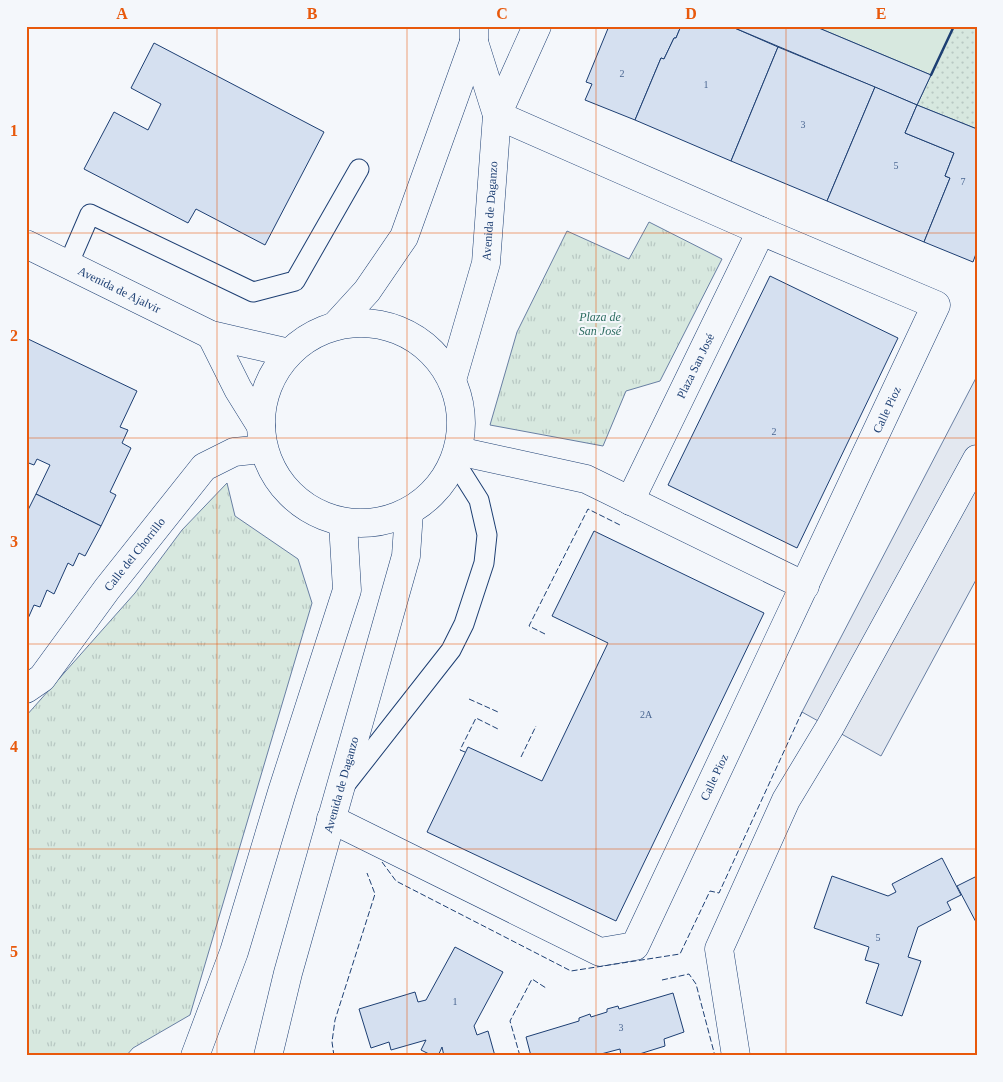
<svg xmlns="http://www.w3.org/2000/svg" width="1003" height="1082" viewBox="0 0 1003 1082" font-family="'Times New Roman',serif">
<defs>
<pattern id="park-tufts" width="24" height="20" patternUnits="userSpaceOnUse" patternTransform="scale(1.25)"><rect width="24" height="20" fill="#d7e8df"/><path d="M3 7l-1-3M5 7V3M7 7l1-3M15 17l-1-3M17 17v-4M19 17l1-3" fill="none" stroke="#b8c8c3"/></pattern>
<pattern id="garden-dots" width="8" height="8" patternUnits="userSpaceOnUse" patternTransform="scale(1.25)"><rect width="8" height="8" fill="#d7e8df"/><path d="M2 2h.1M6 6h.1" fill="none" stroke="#b8c8c3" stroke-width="1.8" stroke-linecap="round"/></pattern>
</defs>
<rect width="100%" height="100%" fill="#f4f7fb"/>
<path fill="#d7e8df" stroke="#687fa3" d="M814,26H954L931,75Z"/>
<g fill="url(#park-tufts)" stroke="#687fa3">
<path d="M649,222L722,259L660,381L626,391L603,446L490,425L517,332L567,231L629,259Z"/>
<path d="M227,483L235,516L298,559L312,603L190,1015L133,1048L126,1056H26V716L135,593L182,530Z"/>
</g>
<path fill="url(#garden-dots)" stroke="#687fa3" d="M954,26H970L977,29V129L917,105Z"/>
<path fill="#e3e8f0" stroke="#687fa3" d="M977,376V578L881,756L802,712Z"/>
<g fill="#d5e0f0" stroke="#1d3f73">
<path d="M609,26H681L676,38H674L664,59L661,58L635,120L585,100L592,84L586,82Z"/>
<path d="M681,26H730L778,47L731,161L635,120L661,58L664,59L674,38H676Z"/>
<path d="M730,26H814L931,75L917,105Z"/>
<path d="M154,43L324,132L265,245L196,209L188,223L84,169L114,112L148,130L161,104L131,88Z"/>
<path d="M778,47L875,87L827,201L731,161Z"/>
<path d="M875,87L917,105L905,133L954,153L945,176L950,178L924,242L827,201Z"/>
<path d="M917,105L977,129V251L973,262L924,242L950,178L945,176L954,153L905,133Z"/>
<path d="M770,276L898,338L797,548L668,485Z"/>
<path d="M26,338L137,391L120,427L128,430L122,443L131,448L110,492L116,495L101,526L36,494L50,465L37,459L34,465L26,462Z"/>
<path d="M36,494L101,526L85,556L79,553L73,566L68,563L54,594L47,590L40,607L34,605L26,623V514Z"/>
<path d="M594,531L764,613L616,921L427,832L468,747L542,781L608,643L552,616Z"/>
<path d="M942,858L961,895L947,902L951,910L918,927L908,957L921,961L902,1016L866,1003L879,964L865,960L869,947L814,928L832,876L888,896L896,892L892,884Z"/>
<path d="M977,876V924L957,886Z"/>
<path d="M455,947L503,972L474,1026L477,1035L488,1031L495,1056H444L442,1047L438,1056H433L421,1050L426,1040L391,1050L389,1042L371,1048L359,1009L415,992L418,1002L426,1000Z"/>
<path d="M673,993L684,1032L664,1039L665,1046L633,1056H621L620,1049L601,1054V1056H531L526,1037L579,1021V1018L590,1014L591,1017L607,1012V1009L618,1006L619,1009Z"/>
</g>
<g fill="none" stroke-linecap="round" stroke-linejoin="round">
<defs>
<g id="lane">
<path d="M68,265L90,214L253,292L295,281L359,169"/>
<path d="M346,784L451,650L464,624L484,563L487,535L479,500L455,462"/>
</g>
<g id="street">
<path id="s1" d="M26,244L211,335L289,353"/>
<circle cx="361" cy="423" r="100"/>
<path d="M335,326L367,291L404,237L474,42"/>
<path d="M211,335L238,389L261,426"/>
<path id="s2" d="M452,380L486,263L497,115L474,42V26"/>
<path d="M458,451L586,479L805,586"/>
<path id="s3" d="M630,501L761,231"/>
<path id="s4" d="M26,689L42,678L107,589L204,467L234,452L263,449"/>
<path id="s5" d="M331,819L600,952L635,946L936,305L761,231L497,115L537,26"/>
<path d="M195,1056L234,952L282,792L347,590L343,523"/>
<path id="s6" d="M268,1056L288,973L406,556L409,512"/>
<path d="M736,1056L719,949L786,800L830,727L977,459"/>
</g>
</defs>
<use href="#lane" stroke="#1d3f73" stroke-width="21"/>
<use href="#street" stroke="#1d3f73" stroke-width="29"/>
<use href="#lane" stroke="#f4f7fb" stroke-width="19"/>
<use href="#street" stroke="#f4f7fb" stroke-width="28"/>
<g stroke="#1d3f73" stroke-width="1" stroke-dasharray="6 2.5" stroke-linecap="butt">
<path d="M545,634L529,626L588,509L620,525"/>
<path d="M469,699L498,712"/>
<path d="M465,752L460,750L476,718L500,730"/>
<path d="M521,757L536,726"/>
<path d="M382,862L396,881L571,971L680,954L710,891L719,893L802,712"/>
<path d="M662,980L689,974L696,984L715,1056"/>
<path d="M334,1056L332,1042L335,1020L375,894L367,873"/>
<path d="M520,1056L510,1021L532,979L546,988"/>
</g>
<path stroke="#1d3f73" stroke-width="2.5" d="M931,75L954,26"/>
</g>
<path fill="none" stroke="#e8590c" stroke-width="1" stroke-opacity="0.55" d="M217,26V1056M407,26V1056M596,26V1056M786,26V1056M26,233H977M26,438H977M26,644H977M26,849H977"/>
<g text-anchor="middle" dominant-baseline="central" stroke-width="4" stroke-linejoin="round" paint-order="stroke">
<g font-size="10" fill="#4b6792">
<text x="622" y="73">2</text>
<text x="706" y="84">1</text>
<text x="803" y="124">3</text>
<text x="896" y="165">5</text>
<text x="963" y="181">7</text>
<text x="774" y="431">2</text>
<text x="646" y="714">2A</text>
<text x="878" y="937">5</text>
<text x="455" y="1001">1</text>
<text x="621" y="1027">3</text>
</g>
<g font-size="12" fill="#1d3f73" stroke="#f4f7fb">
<text stroke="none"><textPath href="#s2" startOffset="174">Avenida de Daganzo</textPath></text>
<text stroke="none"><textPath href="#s1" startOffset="104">Avenida de Ajalvir</textPath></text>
<text stroke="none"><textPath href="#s3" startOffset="150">Plaza San José</textPath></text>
<text stroke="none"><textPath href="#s5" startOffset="928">Calle Pioz</textPath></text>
<text stroke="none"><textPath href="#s4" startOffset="174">Calle del Chorrillo</textPath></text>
<text stroke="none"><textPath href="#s5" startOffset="522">Calle Pioz</textPath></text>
<text stroke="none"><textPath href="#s6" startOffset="281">Avenida de Daganzo</textPath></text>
</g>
<g font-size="12" font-style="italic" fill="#2c6c60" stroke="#f4f7fb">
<text x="600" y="317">Plaza de<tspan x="600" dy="14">San José</tspan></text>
</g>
</g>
<rect width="1003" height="1082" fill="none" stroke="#f4f7fb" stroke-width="55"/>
<rect x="28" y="28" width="948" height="1026" fill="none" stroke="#e8590c" stroke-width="2"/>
<g font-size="16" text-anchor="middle" font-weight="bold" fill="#e8590c">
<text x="122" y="19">A</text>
<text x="312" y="19">B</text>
<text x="502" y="19">C</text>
<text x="691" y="19">D</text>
<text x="881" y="19">E</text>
<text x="14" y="136">1</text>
<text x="14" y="341">2</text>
<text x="14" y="547">3</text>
<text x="14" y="752">4</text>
<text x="14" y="957">5</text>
</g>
</svg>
